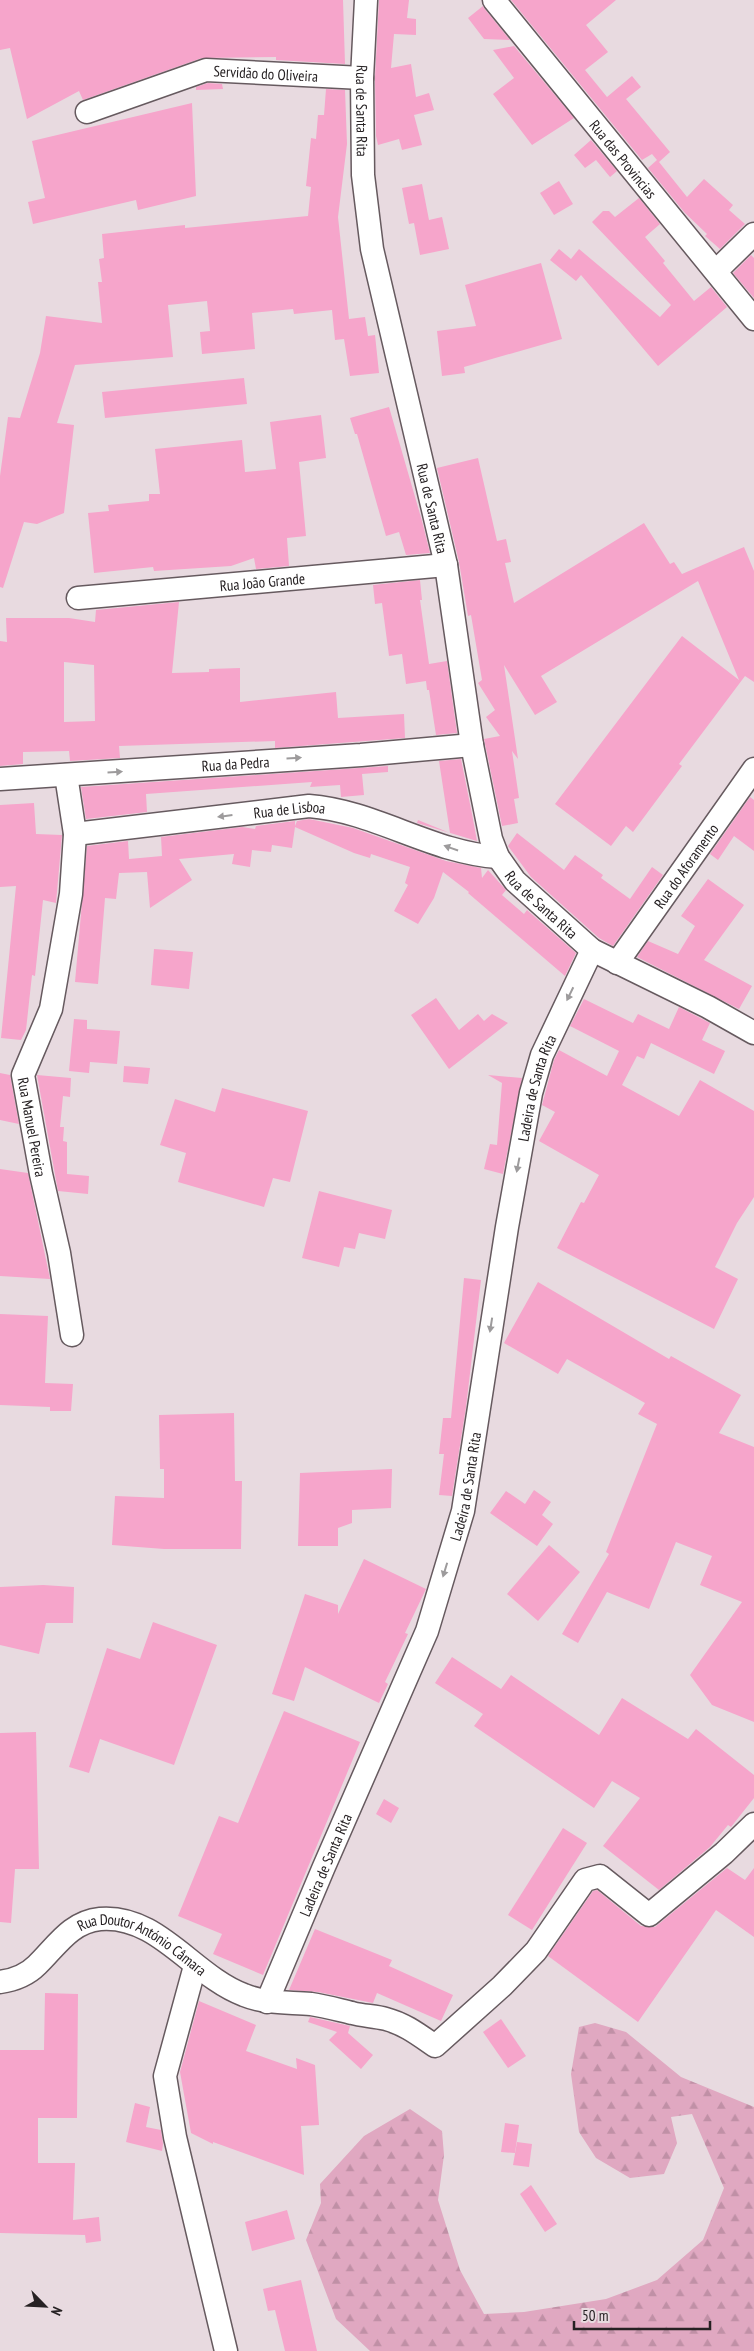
<svg xmlns="http://www.w3.org/2000/svg" width="754" height="2351" viewBox="0 0 754 2351" font-family="'PT Sans Narrow',sans-serif">
<defs>
<pattern id="forest-firs" width="22" height="20" patternUnits="userSpaceOnUse" patternTransform="scale(1.25)"><rect width="22" height="20" fill="#e0a8c1"/><path d="M5 1l3.5 6h-7zM16 11l3.5 6h-7z" fill="#c090a6"/></pattern>
</defs>
<rect width="100%" height="100%" fill="#e8dae0"/>
<path fill="url(#forest-firs)" d="M595,2023L626,2032L681,2077L754,2107V2351H370L336,2319L306,2240L321,2203L320,2184L364,2136L410,2109L442,2131L444,2155L438,2200L460,2270L484,2314L524,2312L606,2299L657,2280L703,2240L724,2188L692,2114L671,2117L677,2143L664,2174L630,2178L596,2158L579,2132L571,2074L579,2027Z"/>
<g fill="#f6a5cb" fill-rule="evenodd">
<path d="M0,0H343L345,64L276,60V57L202,58L83,100L79,91L27,119L10,48L0,50Z"/>
<path d="M379,0H409L407,18L416,19V35L394,34L391,68L411,64L416,97L429,93L434,110L414,115L422,145L402,150L399,139L378,145L376,136L375,78Z"/>
<path d="M511,0H616L586,25L608,52L585,70L607,97L632,76L641,87L626,99L670,152L659,162L687,197L704,179L733,205L729,210L745,224L720,249L705,236L707,234L685,213L648,168L657,160L652,154L642,160Z"/>
<path d="M483,6L484,8L510,40L484,39L468,18Z"/>
<path d="M514,46L574,118L532,145L493,94L514,78L493,50Z"/>
<path d="M208,83L222,84L223,89L196,90V87Z"/>
<path d="M326,89L345,90L347,144L338,217L349,319L365,317L368,336L375,335L379,373L350,376L344,339L335,340L332,310L294,314L293,309L252,313L255,349L202,354L200,332L210,331L207,301L168,305L173,357L75,365L57,423L74,425L64,513L37,524L24,522L3,588L0,587V476L8,417L20,418L40,353L46,316L102,323L98,282H102L99,259L104,258L102,234L185,225V228L308,216L311,187L306,186L311,138L316,139L318,115H324Z"/>
<path d="M192,103L196,196L138,210L136,200L33,224L28,202L45,198L32,141Z"/>
<path d="M591,140L617,171L610,177L596,160L585,168L574,155Z"/>
<path d="M559,181L573,204L554,215L540,193Z"/>
<path d="M422,184L429,220L442,217L449,249L420,255L414,223L409,224L402,188Z"/>
<path d="M639,198L660,224L645,237L665,261L663,263L694,301L711,287L727,307L658,366L581,275L576,281L550,260L559,249L571,259L579,249L660,317L671,305L592,222L603,211H609L615,217Z"/>
<path d="M751,255L754,258V298L733,273Z"/>
<path d="M541,263L562,339L464,367L465,373L442,376L437,331L476,326L465,285Z"/>
<path d="M244,378L247,404L105,418L102,392Z"/>
<path d="M389,407L422,521L430,553L406,555L399,532L386,536L357,434H355L350,418Z"/>
<path d="M321,415L326,458L299,462L306,536L287,538L289,566L256,569L254,558L231,566L154,571L153,567L94,573L88,513L109,511L108,505L149,501V494H160L155,449L242,440L245,472L276,469L270,422Z"/>
<path d="M478,458L497,541L506,539L511,562L505,563L514,603L644,523L670,564L674,562L682,574L744,547L754,571V682L745,676L679,764L682,766L633,832L626,826L611,846L555,804L682,636L739,680L698,581L541,676L557,702L535,715L504,665L518,759L512,751L519,798L514,799L518,823L502,826L484,739L500,736L486,717L495,710L478,683L482,680L471,615L468,616L459,562L437,468Z"/>
<path d="M420,580L422,600H420L429,664L447,661L457,733L436,735L429,690H427L426,681L406,684L402,654L389,656L382,603L375,604L373,585Z"/>
<path d="M179,602L172,673L209,672V669L240,668V702L336,692L338,718L404,714L405,738L275,748V741L119,746L120,758L70,761L69,751L23,752V764L0,766V641L7,642L6,618H69L95,622L96,610ZM64,662L94,665L95,721L64,722Z"/>
<path d="M461,759L472,814L477,841L417,823L418,820L450,833L439,761Z"/>
<path d="M388,766V772L362,774L364,795L341,797L340,785L310,787L312,782L146,794L147,812L86,819L81,787Z"/>
<path d="M750,797L754,800V851L734,836L718,860L710,854Z"/>
<path d="M34,803L36,834L62,835L56,903L43,900L35,976L32,975L26,1030L21,1040L1,1038L16,886L0,887V805Z"/>
<path d="M309,819L353,828L446,861L481,868L482,878L488,870L506,890L502,895L524,914L527,910L576,953L565,976L468,893L469,892L443,872L434,898L418,924L394,911L408,885L405,883L410,867L371,854L370,858L354,853L295,827L292,848L272,845L271,852L252,850L250,867L232,864L234,854L179,859L192,880L150,908L147,872L119,873L116,899L105,898L98,984L75,982L87,846L128,841L129,859L162,856L161,837L242,827L255,829L256,826L295,821V826L297,821Z"/>
<path d="M517,833L564,870L575,855L603,875L601,878L630,899L652,867L663,875L613,946L599,938L531,877L508,846Z"/>
<path d="M708,879L744,905L704,960L752,986L739,1009L637,957L648,941L678,954L695,926L681,916Z"/>
<path d="M154,949L193,952L189,989L151,985Z"/>
<path d="M436,998L459,1030L478,1014L484,1021L492,1014L508,1023L449,1069L411,1015Z"/>
<path d="M584,999L633,1023L638,1014L669,1029L679,1007L710,1023L702,1040L725,1051L714,1074L651,1043L644,1059L637,1056L622,1085L679,1116L700,1080L754,1111V1197L737,1223L715,1267L738,1279L714,1329L557,1248L581,1202L584,1203L599,1175L539,1141L555,1112L542,1105L554,1060L559,1050L607,1076L619,1051L570,1026Z"/>
<path d="M74,1019L87,1020V1029L120,1031L117,1064L90,1062L89,1073L69,1071Z"/>
<path d="M124,1066L150,1068L148,1084L123,1082Z"/>
<path d="M0,1073L10,1075L19,1124L0,1120Z"/>
<path d="M37,1075L71,1078L70,1097L63,1096L60,1127H64L63,1141L67,1142V1174L89,1176L88,1194L58,1191Z"/>
<path d="M488,1075L522,1078L503,1174L484,1169L490,1144L497,1145L502,1083Z"/>
<path d="M222,1088L308,1111L290,1182L273,1178L264,1207L178,1182L186,1153L160,1145L175,1099L215,1112Z"/>
<path d="M0,1169L28,1173L50,1279L0,1276Z"/>
<path d="M319,1191L392,1210L385,1239L359,1233L355,1249L344,1247L339,1267L302,1258Z"/>
<path d="M464,1278L481,1280L466,1407L452,1496L439,1495L444,1454H439L443,1418H451Z"/>
<path d="M538,1282L669,1359L671,1356L741,1395L719,1433L754,1447V1722L712,1705L690,1675L742,1602L700,1585L712,1556L676,1542L649,1609L607,1592L578,1643L562,1634L609,1554L606,1552L657,1424L638,1414L645,1403L567,1359L558,1374L504,1343Z"/>
<path d="M0,1314L48,1316L45,1383L73,1384L71,1411H50V1407L0,1405Z"/>
<path d="M234,1413L235,1481H242L241,1549H164L112,1545L115,1496L164,1498V1469H160L159,1415Z"/>
<path d="M392,1469L391,1508L352,1510V1523L338,1528V1546H298L300,1473Z"/>
<path d="M534,1490L551,1502L542,1515L553,1524L537,1546L490,1513L506,1491L525,1504Z"/>
<path d="M549,1545L580,1572L538,1621L507,1594Z"/>
<path d="M364,1559L426,1589L405,1633L408,1634L385,1682L388,1684L379,1703L305,1667L294,1701L272,1694L305,1594L338,1605V1614Z"/>
<path d="M43,1585L74,1587L73,1623H46L39,1654L0,1645V1587Z"/>
<path d="M153,1622L217,1645L174,1765L100,1739L89,1773L69,1767L107,1648L140,1659Z"/>
<path d="M452,1657L501,1689L511,1675L599,1735L622,1698L688,1739L696,1729L754,1775V1798L731,1827L728,1825L710,1847L659,1890L603,1846L640,1798L612,1781L594,1808L474,1726L483,1714L435,1683Z"/>
<path d="M284,1711L360,1742L263,1975L213,1954L222,1934L178,1916L219,1816L238,1823Z"/>
<path d="M36,1732L39,1869H15L11,1923L0,1922V1733Z"/>
<path d="M384,1799L399,1808L391,1823L376,1814Z"/>
<path d="M563,1828L587,1843L532,1930L508,1915Z"/>
<path d="M727,1868L745,1880L754,1868V1937L716,1910L638,2022L548,1956L593,1891L597,1890L641,1926L655,1927Z"/>
<path d="M315,1929L392,1960L389,1966L453,1995L441,2021L377,1993L373,2003L318,1992L289,1990Z"/>
<path d="M45,1993L78,1994L77,2118H38V2163H75L73,2220L99,2217L101,2241L86,2243L85,2235L0,2233V2050H44Z"/>
<path d="M199,2001L256,2025L246,2051L297,2069L296,2058L315,2065L319,2125L301,2126L304,2175L213,2142V2144L191,2133L180,2072Z"/>
<path d="M310,2017L350,2026L348,2033L373,2055L361,2069L329,2040L337,2032L308,2022Z"/>
<path d="M501,2019L526,2056L508,2068L483,2032Z"/>
<path d="M135,2103L150,2107L146,2127L161,2130L163,2144L162,2151L126,2142Z"/>
<path d="M505,2123L519,2125L515,2153L501,2152Z"/>
<path d="M517,2142L532,2144L529,2167L513,2165Z"/>
<path d="M531,2185L557,2224L545,2232L520,2194Z"/>
<path d="M287,2210L295,2239L252,2251L245,2222Z"/>
<path d="M301,2280L317,2351H285L275,2310L268,2311L263,2289Z"/>
</g>
<g fill="none" stroke-linecap="round" stroke-linejoin="round">
<defs>
<g id="minor">
<path id="s1" d="M366,0L362,78L363,175L372,249L446,565L472,745L491,839L498,857L515,881L592,950L708,1007L754,1033"/>
<path id="s2" d="M494,0L754,319"/>
<path id="s3" d="M87,112L206,70L362,78"/>
<path d="M716,271L754,234"/>
<path id="s4" d="M78,598L446,565"/>
<path id="s5" d="M66,775L75,834L71,894L51,1009L23,1075L41,1174L59,1253L72,1335"/>
<path id="s6" d="M0,779L361,755L472,745"/>
<path id="s7" d="M75,834L309,806C375,811 432,853 498,857"/>
<path id="s8" d="M617,963L754,769"/>
<path d="M195,1966L165,2076L175,2137L226,2351"/>
<path id="s9" d="M0,1982C14,1980 27,1975 37,1965C56,1947 70,1922 100,1919C158,1914 193,1976 244,1995C266,2004 288,2002 311,2004C325,2006 339,2010 352,2013C363,2016 375,2016 386,2019C405,2024 419,2035 435,2046L502,1986L536,1951L585,1880L600,1876L649,1915L724,1853L754,1824"/>
<path id="s10" d="M267,2002L323,1869L427,1631L463,1511L507,1227L531,1093L542,1055L592,950"/>
</g>
</defs>
<use href="#minor" stroke="#665a5f" stroke-width="25"/>
<use href="#minor" stroke="#fff" stroke-width="22"/>
</g>
<defs><path id="oneway-solid" d="M-6-.8H1V-3.2L6.5 0L1 3.2V.8H-6Z" transform="scale(1.25)"/></defs>
<g fill="#9d9b9c">
<use href="#oneway-solid" transform="translate(294 758) rotate(-3)"/>
<use href="#oneway-solid" transform="translate(115 772) rotate(-4)"/>
<use href="#oneway-solid" transform="translate(225 816) rotate(173)"/>
<use href="#oneway-solid" transform="translate(451 848) rotate(-161)"/>
<use href="#oneway-solid" transform="translate(570 994) rotate(116)"/>
<use href="#oneway-solid" transform="translate(518 1165) rotate(101)"/>
<use href="#oneway-solid" transform="translate(491 1325) rotate(99)"/>
<use href="#oneway-solid" transform="translate(445 1570) rotate(107)"/>
</g>
<g text-anchor="middle" dominant-baseline="central" stroke-width="4" stroke-linejoin="round" paint-order="stroke">
<g font-size="15" fill="#262123" stroke="#e8dae0">
<text stroke="none"><textPath href="#s3" startOffset="186">Servidão do Oliveira</textPath></text>
<text stroke="none"><textPath href="#s1" startOffset="111">Rua de Santa Rita</textPath></text>
<text stroke="none"><textPath href="#s2" startOffset="205">Rua das Provincias</textPath></text>
<text stroke="none"><textPath href="#s1" startOffset="516">Rua de Santa Rita</textPath></text>
<text stroke="none"><textPath href="#s4" startOffset="185">Rua João Grande</textPath></text>
<text stroke="none"><textPath href="#s6" startOffset="236">Rua da Pedra</textPath></text>
<text stroke="none"><textPath href="#s7" startOffset="216">Rua de Lisboa</textPath></text>
<text stroke="none"><textPath href="#s8" startOffset="119">Rua do Aforamento</textPath></text>
<text stroke="none"><textPath href="#s1" startOffset="936">Rua de Santa Rita</textPath></text>
<text stroke="none"><textPath href="#s10" startOffset="959">Ladeira de Santa Rita</textPath></text>
<text stroke="none"><textPath href="#s5" startOffset="361">Rua Manuel Pereira</textPath></text>
<text stroke="none"><textPath href="#s10" startOffset="554">Ladeira de Santa Rita</textPath></text>
<text stroke="none"><textPath href="#s10" startOffset="149">Ladeira de Santa Rita</textPath></text>
<text stroke="none"><textPath href="#s9" startOffset="170">Rua Doutor António Câmara</textPath></text>
</g>
</g>
<g transform="translate(45 2306) rotate(114)" stroke="#e8dae0" stroke-width="4" paint-order="stroke">
<path d="M0-4L9 19L0 12L-9 19Z" fill="#262123"/>
<text y="-8" font-size="14" font-weight="bold" text-anchor="middle" fill="#262123">N</text>
</g>
<path d="M574 2321v8h136v-8" fill="none" stroke="#262123" stroke-width="2.5"/>
<text x="582" y="2321" font-size="15" fill="#262123" stroke="#e8dae0" stroke-width="4" paint-order="stroke">50 m</text>
</svg>
